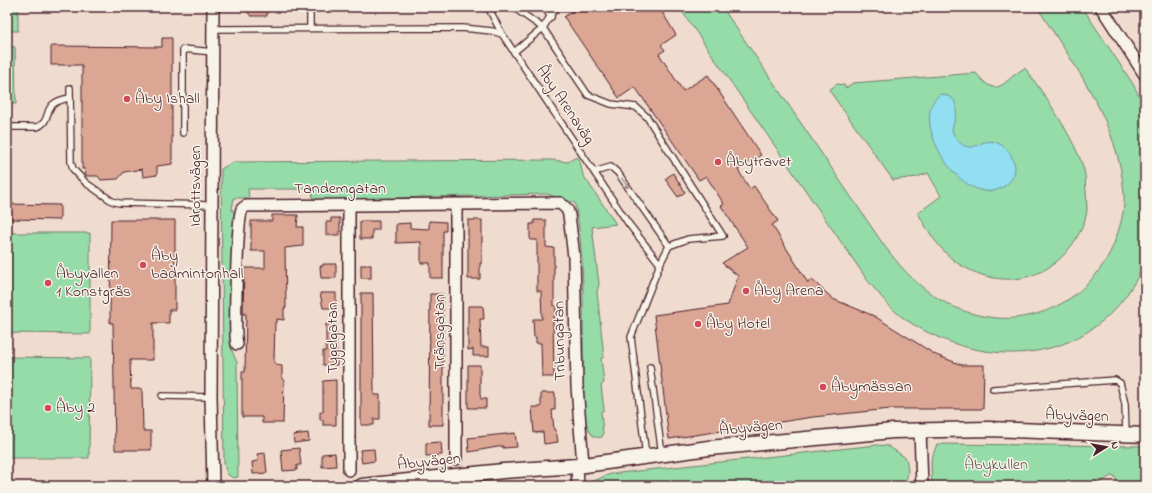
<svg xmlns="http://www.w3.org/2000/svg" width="1152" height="493" viewBox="0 0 1152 493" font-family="'Indie Flower',sans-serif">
<rect width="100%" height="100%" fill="#efdccf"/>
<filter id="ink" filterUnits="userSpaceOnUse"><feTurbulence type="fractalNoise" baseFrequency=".025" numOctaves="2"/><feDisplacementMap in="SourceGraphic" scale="8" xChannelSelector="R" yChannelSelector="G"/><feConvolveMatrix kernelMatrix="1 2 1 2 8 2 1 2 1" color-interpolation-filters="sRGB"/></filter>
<g filter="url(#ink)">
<g fill="#95dca9" stroke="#707e6a">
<rect x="7" y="7" width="11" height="24"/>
<path d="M679,7H722L881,241C905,275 933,303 974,314C1035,331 1096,296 1116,238C1121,224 1125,209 1124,194C1119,122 1074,65 1037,7H1082L1133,84L1145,108V261C1104,361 996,376 911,323C893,313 881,296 868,281Z"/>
<path d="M7,47H15L16,104H7Z"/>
<path d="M1025,68C1044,94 1075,139 1084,170C1086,177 1085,185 1086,191C1086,197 1087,203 1087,209C1086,222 1079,235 1072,245C1046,281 1003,289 964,267C943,256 929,233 918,213L941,196L928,173L917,177L893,180L829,90L837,84L844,85L846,88L853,83L976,73C999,102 1003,79 1025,68Z"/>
<path d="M576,157L580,162L583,175L616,224L592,227L599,284L597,292L604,357L601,358L604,383L601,385L604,410L601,411L603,434L602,437C592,440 589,431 586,423C581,406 583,374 583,356C583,305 585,254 575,203L547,194L313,200L312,189H248L249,198H234L232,209L235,215L231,348L237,363L238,477L233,478L227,474L224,464L221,169L233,162L552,160L568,162Z"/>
<path d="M7,233H90V334L7,333Z"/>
<path d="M7,357L90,358L89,458H7Z"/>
<path d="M937,444L1145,446V486H1121L1113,475L1094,486H932L931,460Z"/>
<path d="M877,445L888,446L906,458C908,468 910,478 902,486H588L591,482L610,474Z"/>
</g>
<path fill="#91dff0" stroke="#7592a1" d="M941,94C963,98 956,114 952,130C954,137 962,148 971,147C976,147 980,143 985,142C999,139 1011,150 1014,163C1017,171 1013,179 1007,184C967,219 903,117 941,94Z"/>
<g fill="#dca694" stroke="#4a1f2b">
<path d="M243,7H267V16H251Z"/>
<path d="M578,7H659L676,35L661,45L665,50L659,54L683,91L708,75L761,155L738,170L750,189L754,186L778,221L772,225L808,283L811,279L833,299L874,316L936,355L962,365H984L983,409H890L813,417L669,439L654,315L728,305L738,276L722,263L748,247L721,206L724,204L706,176L699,180L635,87L619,98L564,17Z"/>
<path d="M162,38H172V164L157,166V175L143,177L142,169L124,172L118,179L101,180L98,176H86L85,169H82V65H51V46L162,47Z"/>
<path d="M673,173L685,192L678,197L665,179Z"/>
<path d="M7,204L60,205V220L7,219Z"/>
<path d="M272,215H298L297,227H303V246L285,248L286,308H284V320L277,319V322H275L274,362L276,365L282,366V379H284L283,423H262V417H242V372H245L246,314H243L244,268H265V251H251V221H272Z"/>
<path d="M331,218H340V235H326V222H331Z"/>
<path d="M111,220H175V310H169V323H153V360H130L131,389H142L143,431H151V450H115L113,323H110Z"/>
<path d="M468,220H482V263H480V279H468Z"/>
<path d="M534,220H546V247L554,248V306H556V316H554L553,320L554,377H542L541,343H536V337H534L533,319H542L541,291H537V240H530V224H534Z"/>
<path d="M360,221H379V230H372V239H360Z"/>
<path d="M429,221L446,222V231H443V278H430V263H421V242L396,243V224L410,223V228L429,229Z"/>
<path d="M323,264H336V278H321L320,266H323Z"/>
<rect x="361" y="265" width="10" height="13"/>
<path d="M320,293H336V308H323Z"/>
<path d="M361,293H373L374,395H380V419H374V425H361Z"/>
<path d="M430,294H443V425H429Z"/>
<path d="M468,306H483L484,319H480L481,347H489V356H473V349L468,350Z"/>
<path d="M326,324H336L337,365H323V351H326Z"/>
<path d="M468,365H480V395L481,399H486V408H468Z"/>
<path d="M336,380V425H323V420H320V412H323V381Z"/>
<path d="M541,393H555V410H552L554,430H556L558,442L544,444L543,432L534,433L532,407H541Z"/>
<path d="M308,433L309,441L294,443L293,435Z"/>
<path d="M515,433L517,447L503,448V446L469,452L468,438Z"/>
<path d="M441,442L442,455L426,456V443Z"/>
<path d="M299,448L301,465H297V470L283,471L281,450Z"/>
<path d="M374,449L375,461L362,463L360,450Z"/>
<path d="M265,453L267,473L253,474L252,462L258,461L257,454Z"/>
<path d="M335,453L336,466L322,467V454Z"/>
</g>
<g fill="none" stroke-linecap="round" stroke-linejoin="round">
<defs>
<g id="service">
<path d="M488,7L502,34"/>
<path d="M513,7L543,28L588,95L611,104L636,107L647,117L723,236L688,239L669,246"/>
<path d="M544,7L551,17"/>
<path d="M310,28V7"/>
<path d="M213,29L463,28L492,31L502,34L628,223L660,264L631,337L646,456"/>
<path d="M514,52L543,28L556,7"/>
<path d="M70,88L71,162L73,169L86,183L112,201L119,203L212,205"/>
<path d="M7,127H37C55,120 38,103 70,98"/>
<path d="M183,133V49L213,52"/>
<path d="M594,172L611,167L618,173L669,246L660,264"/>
<path d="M650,367L662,454"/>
<path d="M993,389L1115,380L1120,383L1125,404L1126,434"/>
<path d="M162,396L211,397"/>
</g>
<g id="minor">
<path d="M213,7L211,397L213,486"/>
<path d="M1101,7L1145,75"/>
<path d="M456,205V459"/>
<path d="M237,344C234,332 237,219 242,209L246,206L560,203L567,209L569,215L574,257L577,386L583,465"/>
<path d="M920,430L922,486"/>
<path d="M577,466L578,486"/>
<path d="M349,470V205"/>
</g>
<path id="tertiary" d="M362,486L503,471L577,466L709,448L893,431L988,429L1145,435"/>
</defs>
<use href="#service" stroke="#4a1f2b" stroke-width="8"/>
<use href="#minor" stroke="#4a1f2b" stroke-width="14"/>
<use href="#tertiary" stroke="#4a1f2b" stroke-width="17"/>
<use href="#service" stroke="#f7f3e8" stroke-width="5.5"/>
<use href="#minor" stroke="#f7f3e8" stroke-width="11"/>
<use href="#tertiary" stroke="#f7f3e8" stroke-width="14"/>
</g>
<defs><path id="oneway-shaft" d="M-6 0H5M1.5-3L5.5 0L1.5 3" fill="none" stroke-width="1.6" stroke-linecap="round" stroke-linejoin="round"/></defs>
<use stroke="#a0898a" href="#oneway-shaft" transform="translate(625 183) rotate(55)"/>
</g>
<g fill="#d1495b" stroke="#f7f3e8" stroke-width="1.5">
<circle cx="127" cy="99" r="4"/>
<circle cx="718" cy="162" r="4"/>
<circle cx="143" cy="265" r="4"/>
<circle cx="48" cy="283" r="4"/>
<circle cx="746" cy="291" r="4"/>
<circle cx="698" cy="324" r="4"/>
<circle cx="823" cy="387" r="4"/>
<circle cx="48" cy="408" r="4"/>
</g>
<g text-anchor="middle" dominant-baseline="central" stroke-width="3" stroke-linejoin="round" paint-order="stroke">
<g font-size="16" fill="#4a1f2b" stroke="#f7f3e8" text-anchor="start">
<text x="135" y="99">Åby Ishall</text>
<text x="726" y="162">Åbytravet</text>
<text x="151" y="256">Åby<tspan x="151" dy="18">badmintonhall</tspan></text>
<text x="56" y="274">Åbyvallen<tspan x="56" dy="18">1 Konstgräs</tspan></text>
<text x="754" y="291">Åby Arena</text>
<text x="706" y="324">Åby Hotel</text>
<text x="831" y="387">Åbymässan</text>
<text x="56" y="408">Åby 2</text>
</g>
<g font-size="16" fill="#4a1f2b" stroke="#f7f3e8">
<text transform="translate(565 105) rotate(56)">Åby Arenaväg</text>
<text transform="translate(196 186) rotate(-90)">Idrottsvägen</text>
<text x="340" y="189">Tandemgatan</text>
<text transform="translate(440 332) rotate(-90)">Tränsgatan</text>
<text transform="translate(333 338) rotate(-90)">Tygelgatan</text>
<text transform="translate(560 341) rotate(-91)">Tribungatan</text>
<text transform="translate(1077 416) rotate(2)">Åbyvägen</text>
<text transform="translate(751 428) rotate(-5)">Åbyvägen</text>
<text transform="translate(429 462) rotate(-6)">Åbyvägen</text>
</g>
<g font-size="16" fill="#5d4e4a" stroke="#f7f3e8">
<text x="996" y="465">Åbykullen</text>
</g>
</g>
<rect width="1152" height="493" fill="none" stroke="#f7f3e8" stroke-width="24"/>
<rect x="12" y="12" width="1128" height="469" fill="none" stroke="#4a1f2b" stroke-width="1.5" filter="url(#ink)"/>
<g transform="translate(1106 447) rotate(79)" stroke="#f7f3e8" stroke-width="3" paint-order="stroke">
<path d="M0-3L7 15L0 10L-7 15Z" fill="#4a1f2b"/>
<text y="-6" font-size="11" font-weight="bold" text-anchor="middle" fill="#4a1f2b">N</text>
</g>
</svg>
